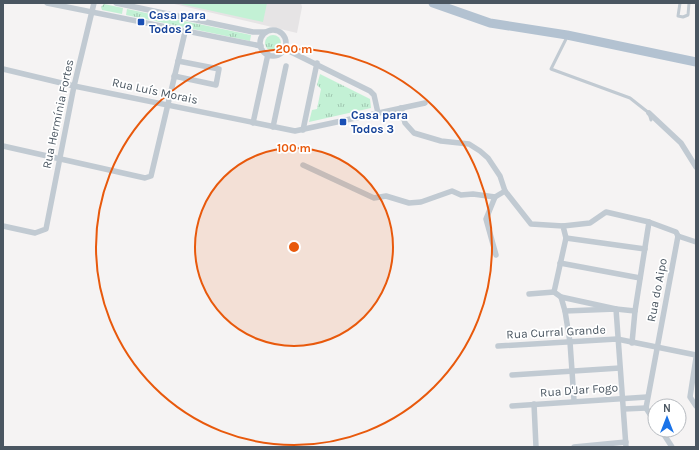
<svg xmlns="http://www.w3.org/2000/svg" width="699" height="450" viewBox="0 0 699 450" font-family="Karla,sans-serif">
<defs>
<pattern id="grass-tufts" width="24" height="20" patternUnits="userSpaceOnUse"><rect width="24" height="20" fill="#c3f1d5"/><path d="M3 7l-1-3M5 7V3M7 7l1-3M15 17l-1-3M17 17v-4M19 17l1-3" fill="none" stroke="#a0c6b0"/></pattern>
</defs>
<rect width="100%" height="100%" fill="#f5f3f3"/>
<path fill="#e6e4e5" d="M170,3H301L302,7L297,33Z"/>
<g fill="url(#grass-tufts)">
<path d="M104,4L123,8L122,14L102,10L101,7Z"/>
<path d="M127,9L251,35L250,41L126,15Z"/>
<circle cx="273" cy="43" r="8"/>
<path d="M320,74L370,99L371,108L309,122L312,110L317,109L321,89L317,85Z"/>
</g>
<path fill="#c3f1d5" d="M176,3H267L263,22Z"/>
<g fill="none" stroke-linecap="round" stroke-linejoin="round">
<g stroke="#c1cad2" stroke-width="3">
<path d="M680,3L678,16L683,17L688,15L689,3"/>
<path d="M567,37L551,69L630,98L649,113L651,120"/>
</g>
<g stroke="#c1cad2" stroke-width="5.5">
<path d="M47,3L261,46"/>
<path d="M116,3L253,32H265"/>
<circle cx="273" cy="43" r="13"/>
<path d="M285,49L370,91L374,95L378,113"/>
<path d="M3,69L74,86L295,131L425,103"/>
<path d="M174,76L216,85L219,69L178,61"/>
<path d="M401,108L405,123L414,133L441,141L469,144L480,151L488,158L500,176L505,191L531,224L563,226L566,238L554,292L561,297L616,309L626,447"/>
<path d="M649,113L681,143L696,167"/>
<path d="M253,123L268,54"/>
<path d="M273,127L286,66"/>
<path d="M303,130L317,63"/>
<path d="M3,146L145,178L151,176L185,32"/>
<path d="M303,165L374,198L386,196L409,203L421,202L452,191L461,195L473,194L495,197L505,191"/>
<path d="M495,197L486,219L496,255"/>
<path d="M3,226L35,233L46,229L74,86L94,3"/>
<path d="M563,226L590,223L606,212L649,222L676,232L678,236"/>
<path d="M678,236L696,242"/>
<path d="M566,238L645,249"/>
<path d="M560,263L640,278"/>
<path d="M529,294L554,292"/>
<path d="M561,297L565,311L616,309L635,311L632,343"/>
<path d="M565,311L570,342L574,400"/>
<path d="M635,311L649,222"/>
<path d="M498,346L617,339L696,355"/>
<path d="M696,358L690,397L696,406"/>
<path d="M512,375L620,368"/>
<path d="M534,404L536,447"/>
<path d="M512,406L647,397"/>
<path d="M646,408L678,236"/>
<path d="M646,408L655,422"/>
<path d="M624,409L646,408"/>
<path d="M661,430L672,447"/>
<path d="M574,447L626,442"/>
</g>
<path stroke="#b3c2d1" stroke-width="9" d="M433,3L490,23L567,35L696,62"/>
</g>
<circle cx="294" cy="247" r="99" fill="#e8590c" fill-opacity=".12"/>
<g fill="none" stroke="#e8590c" stroke-width="2">
<circle cx="294" cy="247" r="99"/>
<circle cx="294" cy="247" r="198"/>
</g>
<g fill="#1a4fb4" stroke="#fff" stroke-width="1.5">
<rect x="137" y="18" width="8" height="8" rx="2"/>
<rect x="339" y="118" width="8" height="8" rx="2"/>
</g>
<g text-anchor="middle" dominant-baseline="central" stroke-width="3.5" stroke-linejoin="round" paint-order="stroke">
<g font-size="12" font-weight="bold" fill="#164399" stroke="#fff" text-anchor="start">
<text x="149" y="15">Casa para<tspan x="149" dy="14">Todos 2</tspan></text>
<text x="351" y="115">Casa para<tspan x="351" dy="14">Todos 3</tspan></text>
</g>
<g font-size="12" fill="#4a5661" stroke="#fff">
<text transform="translate(155 91) rotate(12)">Rua Luís Morais</text>
<text transform="translate(58 114) rotate(-78)">Rua Hermínia Fortes</text>
<text transform="translate(657 290) rotate(-79)">Rua do Aipo</text>
<text transform="translate(556 332) rotate(-3)">Rua Curral Grande</text>
<text transform="translate(579 390) rotate(-4)">Rua D'Jar Fogo</text>
</g>
</g>
<circle cx="294" cy="247" r="6" fill="#e8590c" stroke="#fff" stroke-width="2"/>
<g font-size="12" text-anchor="middle" font-weight="bold" fill="#e8590c" stroke="#fff" stroke-width="3.5" stroke-linejoin="round" paint-order="stroke">
<text x="294" y="53">200 m</text>
<text x="294" y="152">100 m</text>
</g>
<rect width="699" height="450" fill="none" stroke="#4a5661" stroke-width="8"/>
<g transform="translate(667 418)"><circle r="19" fill="#ffffff" stroke="#b7bbc0"/>
<path d="M0-3L7 15L0 10L-7 15Z" fill="#1a73e8"/>
<text y="-6" font-size="11" font-weight="bold" text-anchor="middle" fill="#4a5661">N</text>
</g>
</svg>
